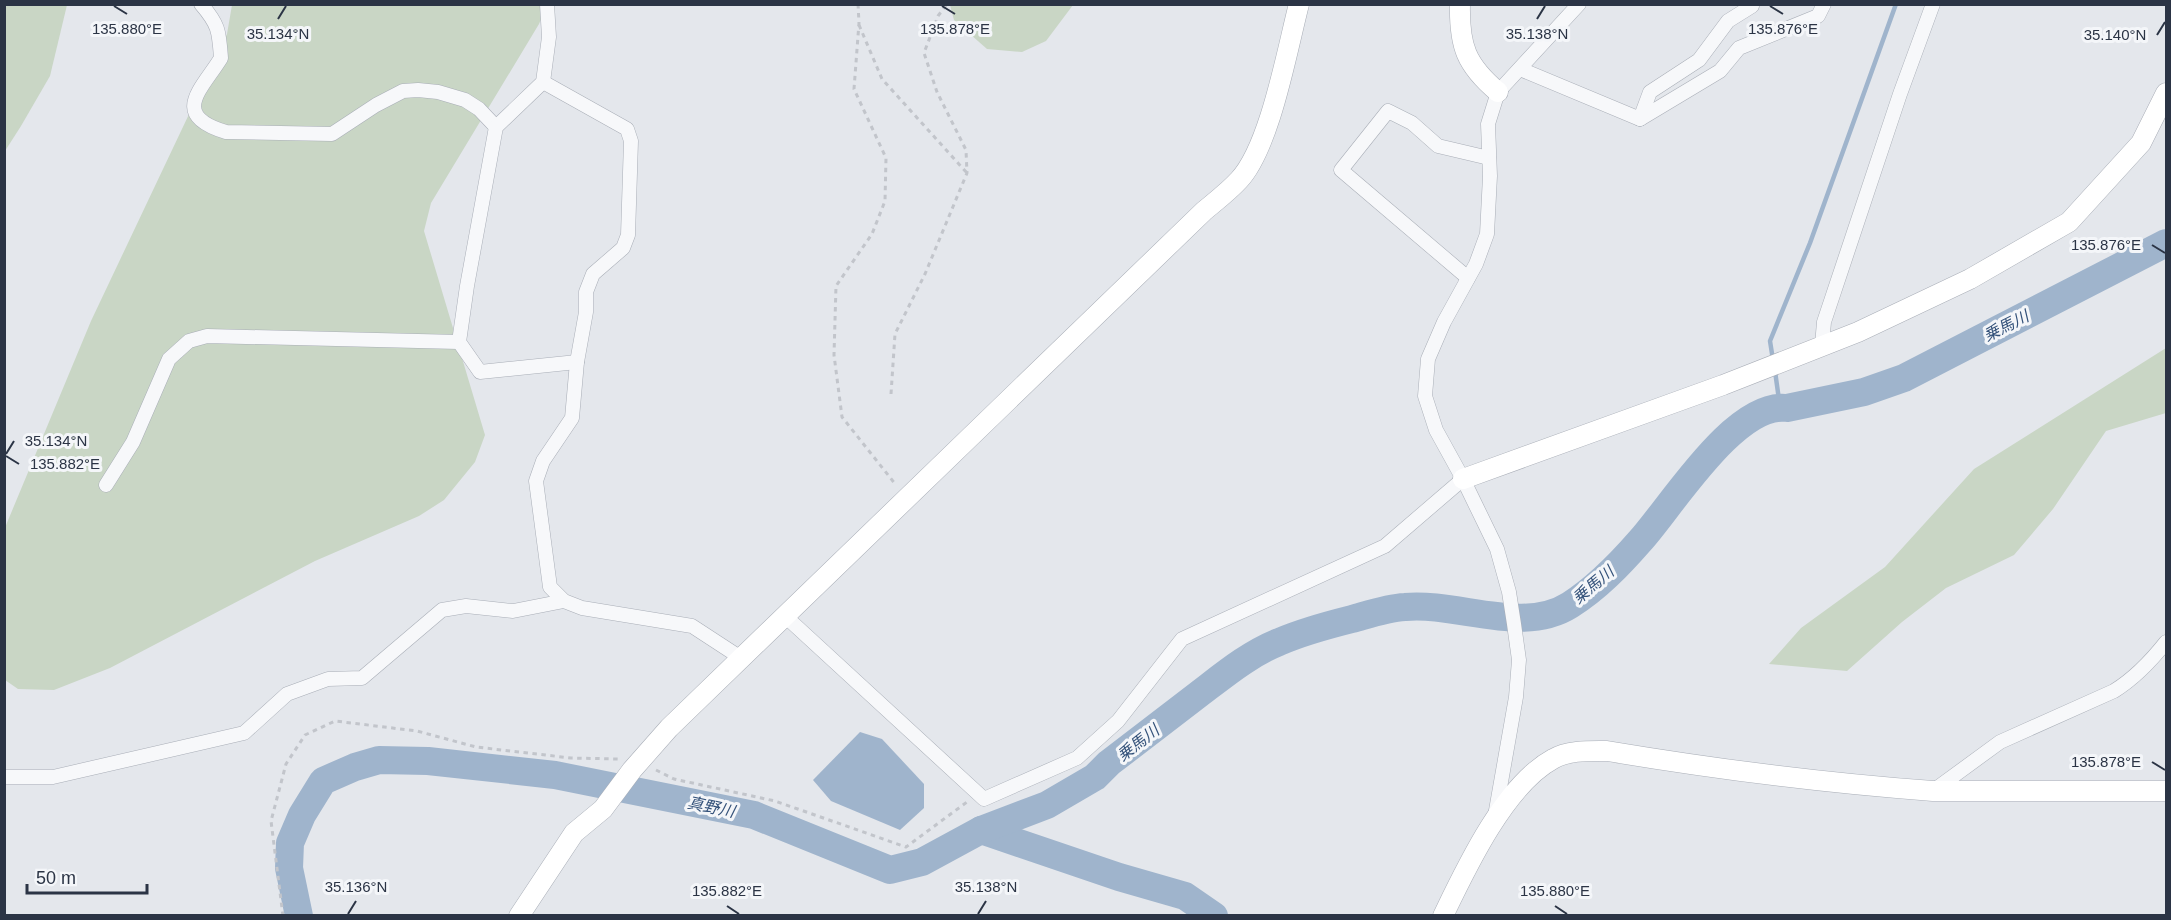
<svg xmlns="http://www.w3.org/2000/svg" width="2171" height="920" viewBox="0 0 2171 920" font-family="Arial,'Noto Sans JP',sans-serif">
<rect width="100%" height="100%" fill="#e4e7ec"/>
<g fill="#c9d6c5">
<path d="M5,4L67,5L50,76L21,126L5,151Z"/>
<path d="M232,5H547L539,24L431,203L424,231L485,435L475,462L444,500L419,516L315,561L110,668L54,690L18,689L5,680L4,530L91,321L227,34Z"/>
<path d="M950,5V4L1073,5L1046,41L1022,52L987,49L954,20Z"/>
<path d="M2166,348V413L2106,431L2053,509L2014,555L1946,588L1902,622L1847,671L1769,664L1801,628L1885,567L1974,469Z"/>
</g>
<path fill="#9fb4cc" d="M860,732L882,739L924,784V808L900,830L831,801L813,780Z"/>
<g fill="none" stroke-linecap="round" stroke-linejoin="round">
<g stroke="#9fb4cc" stroke-width="4.5">
<path d="M1773,360L1770,341L1810,243L1896,4"/>
<path d="M1775,371L1780,407"/>
</g>
<g stroke="#9fb4cc" stroke-width="28">
<path d="M981,830L1119,877L1185,896L1214,916"/>
<path d="M299,916L289,868L290,843L302,815L323,781L355,767L379,760L428,761L555,775L754,815L890,870L922,862L981,830L1047,805L1095,777L1109,763C1139,740 1169,717 1199,694C1224,675 1249,654 1279,642C1302,632 1328,625 1352,619C1370,614 1387,608 1405,607C1458,602 1523,635 1570,605C1597,588 1619,565 1640,541C1671,507 1735,401 1787,408L1864,392L1904,378L2166,243"/>
</g>
<defs>
<g id="street">
<path d="M201,4C219,25 219,31 221,58C202,89 169,115 226,132L332,134L376,105L403,91L418,90L438,92L465,100L479,109L496,127"/>
<path d="M547,4L549,37L543,82L496,127L467,286L459,342L480,372L577,362"/>
<path d="M1520,69L1640,119L1720,71L1739,48L1818,16L1824,4"/>
<path d="M543,82L627,129L631,141L628,235L623,248L593,274L586,292V312L577,362L572,418L543,461L536,481L550,587L564,601L582,608L692,626L741,658"/>
<path d="M1640,119L1650,92L1699,60L1728,21L1752,6"/>
<path d="M1468,278L1341,170L1388,111L1412,123L1438,146L1489,158"/>
<path d="M1822,345L1824,322L1900,94L1933,4"/>
<path d="M106,485L133,442L169,359L189,341L207,336L459,342"/>
<path d="M785,616L984,799L1077,758L1118,721L1182,639L1385,546L1463,479"/>
<path d="M4,777H53L244,733L287,694L328,679L362,678L442,610L466,606L513,611L564,601"/>
<path d="M1933,791L2000,742L2114,691C2135,678 2151,661 2166,642"/>
<path d="M1495,816L1516,697L1519,660L1514,624L1509,592L1497,549L1463,479L1436,430L1425,396L1428,359L1444,322L1476,264L1487,234L1490,176L1488,124L1498,92L1579,4"/>
</g>
<g id="secondary">
<path d="M1460,4C1459,46 1466,65 1498,92"/>
<path d="M1463,479L1723,385L1858,332L1970,279L2069,222L2141,143L2166,93"/>
<path d="M519,916L574,833L603,809L632,770L669,728L1204,211C1216,201 1229,191 1239,180C1270,147 1287,50 1299,4"/>
<path d="M1443,916C1466,868 1505,785 1553,759C1568,750 1590,751 1607,751C1715,769 1823,783 1933,791H2166"/>
</g>
</defs>
<use href="#street" stroke="#a9aeb7" stroke-width="15"/>
<use href="#secondary" stroke="#a9aeb7" stroke-width="21"/>
<g stroke="#c2c5cb" stroke-width="3" stroke-dasharray="4.5 4.5" stroke-linecap="butt">
<path d="M858,4L859,23L854,89L886,158L885,201L872,234L836,286L834,355L842,417L896,485"/>
<path d="M859,25L882,79L967,173"/>
<path d="M891,394L895,334L925,274L967,173L966,150L937,92L924,53L938,16L947,4"/>
<path d="M656,770L674,779L775,801L906,847L967,802"/>
<path d="M283,916L271,821L286,764L305,735L335,721L417,731L476,747L571,758L618,759"/>
</g>
<use href="#street" stroke="#f7f8fa" stroke-width="14"/>
<use href="#secondary" stroke="#fff" stroke-width="20"/>
</g>
<path fill="none" stroke="#2b3445" stroke-width="2" d="M114,6L127,14M942,6L955,14M1770,6L1783,14M278,19L286,6M1537,19L1545,6M2157,35L2165,22M2152,245L2165,253M6,454L14,441M6,456L19,464M2152,762L2165,770M727,906L739,914M1555,906L1567,914M348,914L356,901M978,914L986,901"/>
<g text-anchor="middle" dominant-baseline="central" stroke-width="6" stroke-linejoin="round" paint-order="stroke">
<g font-size="16" font-style="italic" fill="#34527a" stroke="#f4f6f9">
<text transform="translate(2006 326) rotate(-27)">乗馬川</text>
<text transform="translate(1593 585) rotate(-40)">乗馬川</text>
<text transform="translate(1138 743) rotate(-38)">乗馬川</text>
<text transform="translate(711 807) rotate(12)">真野川</text>
</g>
</g>
<g font-size="15" text-anchor="middle" fill="#2b3445" stroke="#f4f6f9" stroke-width="6" stroke-linejoin="round" paint-order="stroke">
<text x="1783" y="34">135.876°E</text>
<text x="127" y="34">135.880°E</text>
<text x="955" y="34">135.878°E</text>
<text x="278" y="39">35.134°N</text>
<text x="1537" y="39">35.138°N</text>
<text x="2115" y="40">35.140°N</text>
<text x="2106" y="250">135.876°E</text>
<text x="56" y="446">35.134°N</text>
<text x="65" y="469">135.882°E</text>
<text x="2106" y="767">135.878°E</text>
<text x="356" y="892">35.136°N</text>
<text x="986" y="892">35.138°N</text>
<text x="727" y="896">135.882°E</text>
<text x="1555" y="896">135.880°E</text>
</g>
<rect width="2171" height="920" fill="none" stroke="#2b3445" stroke-width="12"/>
<path d="M27 884v9h120v-9" fill="none" stroke="#2b3445" stroke-width="3"/>
<text x="36" y="884" font-size="18" fill="#2b3445" stroke="#f4f6f9" stroke-width="4.5" paint-order="stroke">50 m</text>
</svg>
